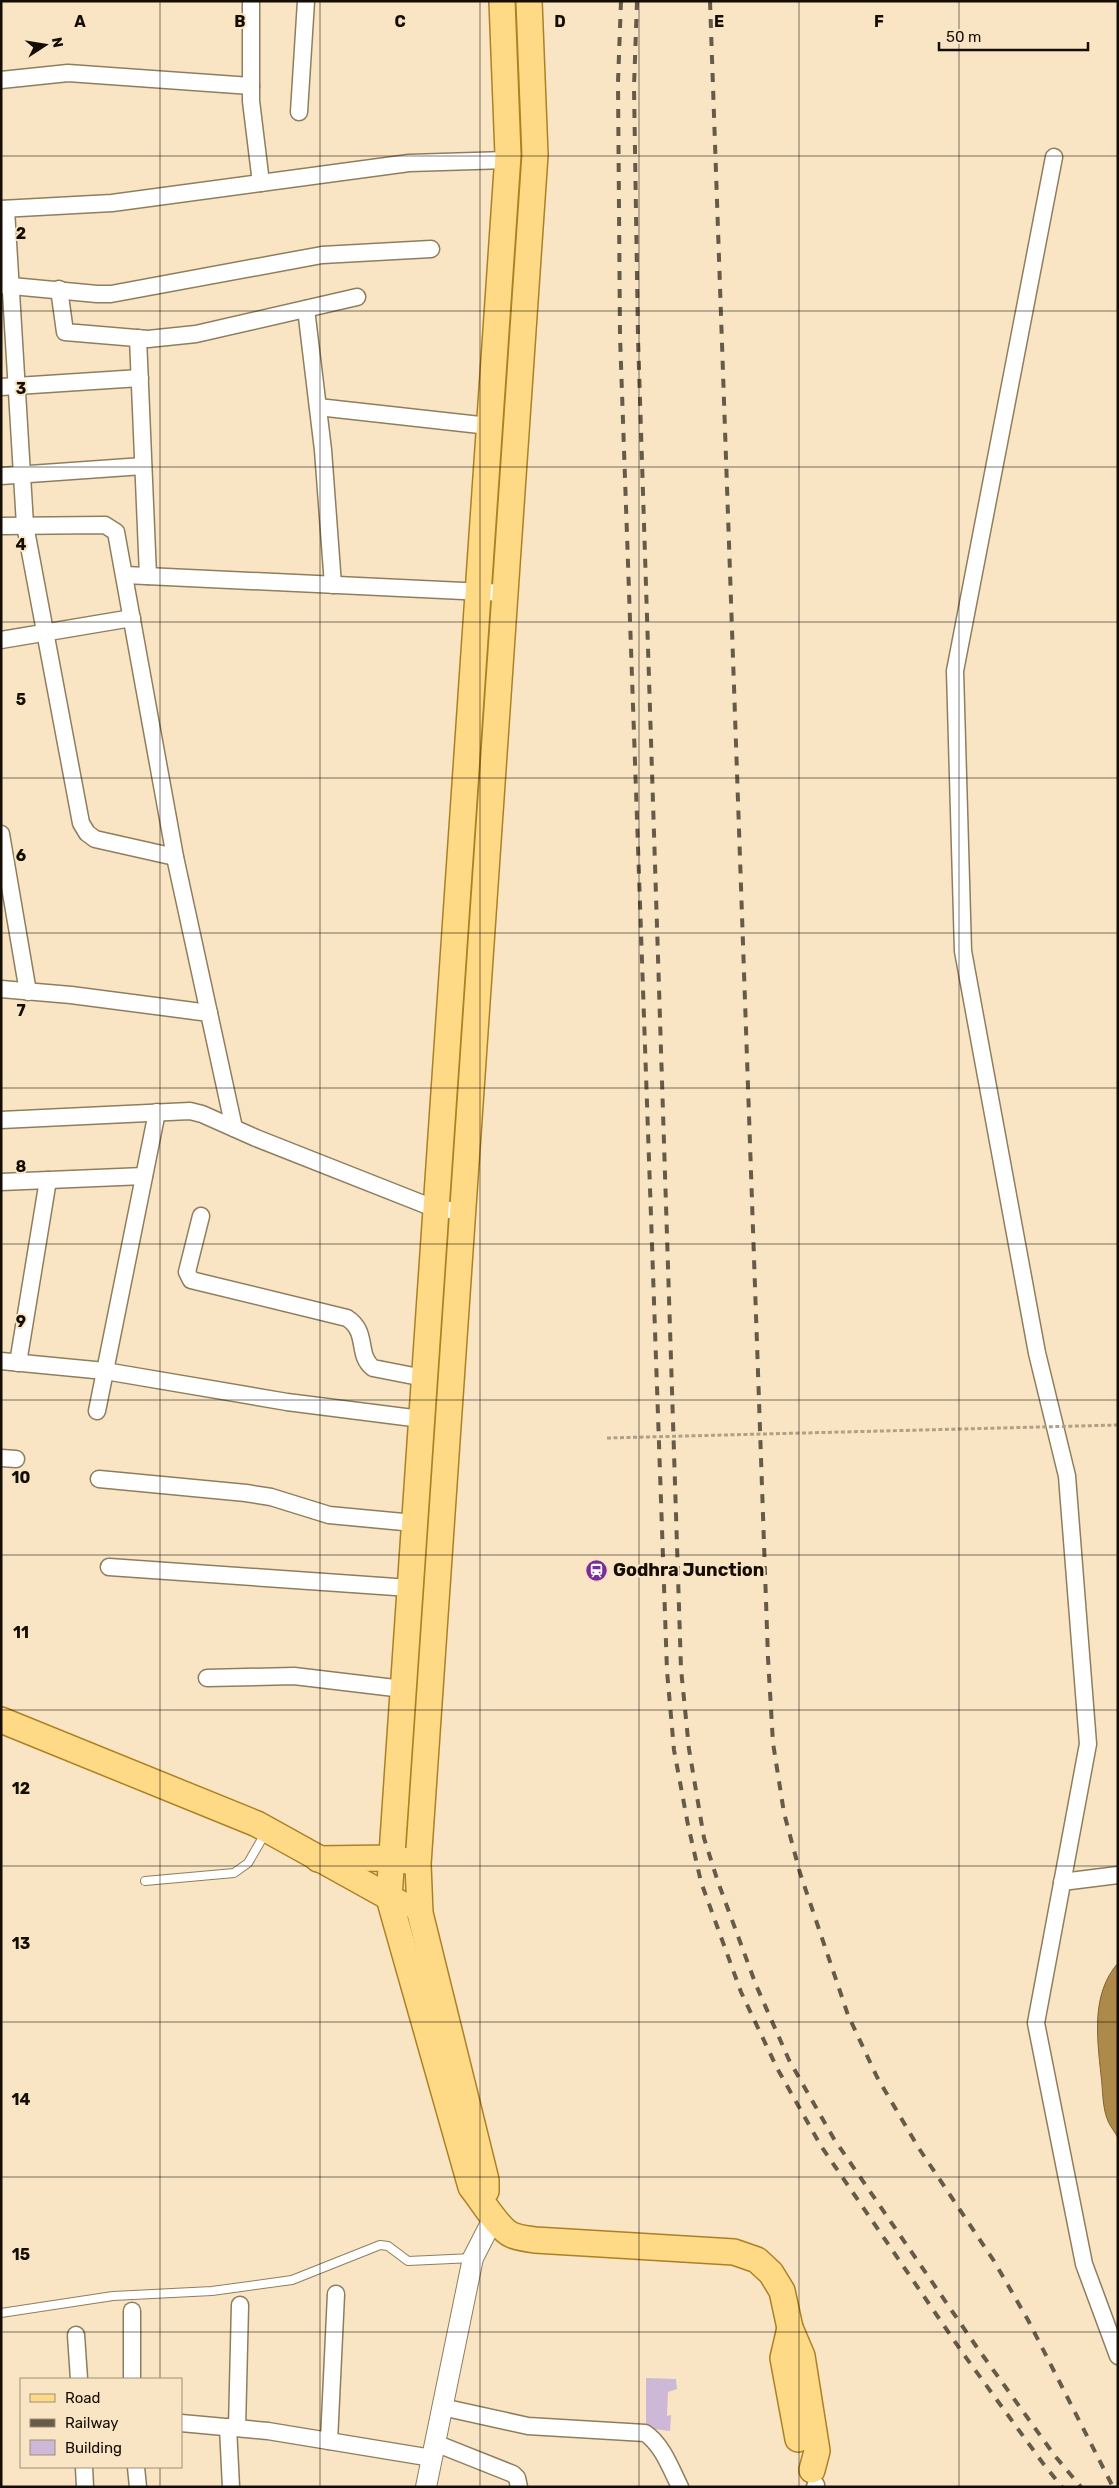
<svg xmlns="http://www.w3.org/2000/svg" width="1119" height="2488" viewBox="0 0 1119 2488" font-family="Rubik,sans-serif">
<rect width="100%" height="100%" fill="#f9e5c3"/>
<path fill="#ad8a4a" stroke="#7f6435" d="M1118,1963V2138C1115,2132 1110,2126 1108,2121C1102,2107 1103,2090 1101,2075C1097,2037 1091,1994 1118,1963Z"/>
<path fill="#ceb8d7" d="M646,2378L676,2379L677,2389L668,2392L667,2416L671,2415L670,2431L646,2428Z"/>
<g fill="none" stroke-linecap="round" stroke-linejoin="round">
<defs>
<g id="service">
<path d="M145,1881L234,1873L248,1863L266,1832"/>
<path d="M1,2313L113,2296L212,2291L292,2280L380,2245L388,2246L408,2261L473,2258"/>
</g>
<g id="minor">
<path d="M251,1V101L261,183"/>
<path d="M1,80L68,73L251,86"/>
<path d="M299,112L306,1"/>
<path d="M1054,157L955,671L963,951L1037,1353L1067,1476L1088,1744L1036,2023L1084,2264L1118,2356"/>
<path d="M1,209L112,203L409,163L507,160"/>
<path d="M6,209L25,525L81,823L87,833L95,839L175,857"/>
<path d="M1,285L97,294H111L322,255L431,249"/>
<path d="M59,289L65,332L148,339L196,334L357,297"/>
<path d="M306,309L323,450L333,585"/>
<path d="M138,338L148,576"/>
<path d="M1,387L140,378"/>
<path d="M318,407L489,426"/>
<path d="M1,476L143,466"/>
<path d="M1,526L105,525L116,532L175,857L234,1128"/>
<path d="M125,575L505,593"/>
<path d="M1,640L132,618"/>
<path d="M1,834L28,992"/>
<path d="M1,989L71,995L209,1013"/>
<path d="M1,1120L190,1111L202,1114L256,1138L436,1209L462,1211"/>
<path d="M1,1182L144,1176"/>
<path d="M201,1216L187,1272L191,1280L347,1318C369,1332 356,1355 373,1368L424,1378"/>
<path d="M1,1361L105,1371L287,1402L421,1419"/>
<path d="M18,1363L48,1180"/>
<path d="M97,1411L157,1112"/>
<path d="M1,1458L16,1459"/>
<path d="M99,1479L246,1493L271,1497L329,1515L414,1523"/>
<path d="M109,1567L410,1588"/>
<path d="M207,1678L294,1676L403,1689"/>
<path d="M1062,1882L1118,1875"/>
<path d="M132,2311V2379"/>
<path d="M76,2335L79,2379"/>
<path d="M442,2407L528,2426L645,2433C662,2444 671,2469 680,2487"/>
<path d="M181,2423L268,2431L432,2458"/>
<path d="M228,2427L231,2487"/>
<path d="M237,2428L240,2305"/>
<path d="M329,2441L336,2294"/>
<path d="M435,2443L513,2474L517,2478L519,2487"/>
<path d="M84,2467L85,2487"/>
<path d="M136,2467L138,2487"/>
<path d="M815,2487L816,2485"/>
</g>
<path id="tertiary" d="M426,2487L473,2258L493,2219"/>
<g id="primary">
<path d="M502,1L508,155L389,1898L471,2187C481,2199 499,2230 512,2235C519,2238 528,2239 535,2240L734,2252L757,2260L771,2273L782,2291L790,2328L802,2356L817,2451L812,2470"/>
<path d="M1,1720L257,1824L403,1905"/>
<path d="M318,1859L392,1858L407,1861"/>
<path d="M486,2191V2180L420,1913L418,1864L535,155L529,1"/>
<path d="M790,2328L783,2358L798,2439"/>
</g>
</defs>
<use href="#service" stroke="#8f7e5e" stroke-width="10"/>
<use href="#minor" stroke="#8f7e5e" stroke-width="19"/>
<use href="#tertiary" stroke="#8f7e5e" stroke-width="22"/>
<use href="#primary" stroke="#ac8124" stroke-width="28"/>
<use href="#service" stroke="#fff" stroke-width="8"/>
<use href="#minor" stroke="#fff" stroke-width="16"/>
<use href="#tertiary" stroke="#fff" stroke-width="20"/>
<use href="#primary" stroke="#fed986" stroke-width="25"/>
<g stroke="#665b48" stroke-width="4" stroke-dasharray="9 9" stroke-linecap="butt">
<path d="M621,1L618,82L620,336L667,1671L674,1750L688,1825L701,1882L741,1992L777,2068L821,2146L962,2352L1042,2462L1062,2487"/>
<path d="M637,1L634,87L638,338L681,1669L689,1749L704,1838L718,1882L756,1985L789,2060L834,2139L976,2346L1055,2456L1081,2487"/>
<path d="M710,1L768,1658L773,1743L784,1813L800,1873L848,2015L877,2077L918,2147L994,2261L1028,2320L1113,2487"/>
</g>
<path stroke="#b0a086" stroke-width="3" stroke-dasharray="4 2.5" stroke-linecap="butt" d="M607,1438L1118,1425"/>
</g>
<path fill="none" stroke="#140d03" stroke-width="1" stroke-opacity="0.55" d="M160,1V2379M320,1V2487M480,1V2487M639,1V2487M799,1V2487M959,1V2487M1,156H1118M1,311H1118M1,467H1118M1,622H1118M1,778H1118M1,933H1118M1,1088H1118M1,1244H1118M1,1400H1118M1,1555H1118M1,1710H1118M1,1866H1118M1,2022H1118M1,2177H1118M1,2332H1118M160,2467V2487"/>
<defs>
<symbol id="station-disc" viewBox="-11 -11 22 22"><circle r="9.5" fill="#7e2b9a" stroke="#f9e5c3"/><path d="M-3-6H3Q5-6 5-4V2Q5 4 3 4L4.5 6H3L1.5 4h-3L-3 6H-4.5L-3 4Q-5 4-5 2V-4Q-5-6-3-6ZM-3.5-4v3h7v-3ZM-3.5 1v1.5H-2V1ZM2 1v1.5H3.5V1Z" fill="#fff"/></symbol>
</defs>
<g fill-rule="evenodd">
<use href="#station-disc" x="584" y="1558" width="25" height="25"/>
</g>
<g text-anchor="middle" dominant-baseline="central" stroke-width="4" stroke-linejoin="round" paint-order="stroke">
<g font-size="18" font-weight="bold" fill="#140d03" stroke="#f9e5c3" text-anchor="start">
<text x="613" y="1570">Godhra Junction</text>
</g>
</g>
<g font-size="16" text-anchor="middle" font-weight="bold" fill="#140d03" stroke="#f9e5c3" stroke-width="4" stroke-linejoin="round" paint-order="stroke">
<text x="80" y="27">A</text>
<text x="240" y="27">B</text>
<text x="400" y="27">C</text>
<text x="560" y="27">D</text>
<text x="719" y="27">E</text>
<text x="879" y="27">F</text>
<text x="21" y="239">2</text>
<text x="21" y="394">3</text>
<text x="21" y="550">4</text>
<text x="21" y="705">5</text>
<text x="21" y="861">6</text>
<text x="21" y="1016">7</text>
<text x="21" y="1172">8</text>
<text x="21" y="1327">9</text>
<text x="21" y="1483">10</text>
<text x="21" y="1638">11</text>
<text x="21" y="1794">12</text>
<text x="21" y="1949">13</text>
<text x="21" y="2105">14</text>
<text x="21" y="2260">15</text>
</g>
<rect width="1119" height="2488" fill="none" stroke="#140d03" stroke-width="5"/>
<rect x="20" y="2378" width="162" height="90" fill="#f9e5c3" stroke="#9d8f76"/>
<rect x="30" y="2394" width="25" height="8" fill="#fed986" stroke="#9d8f76"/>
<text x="65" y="2403" font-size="15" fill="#140d03">Road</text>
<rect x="30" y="2419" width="25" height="8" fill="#665b48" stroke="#9d8f76"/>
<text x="65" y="2428" font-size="15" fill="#140d03">Railway</text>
<rect x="30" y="2440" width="25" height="15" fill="#ceb8d7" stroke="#9d8f76"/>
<text x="65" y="2453" font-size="15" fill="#140d03">Building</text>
<g transform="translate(45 45) rotate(78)" stroke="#f9e5c3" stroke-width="4" paint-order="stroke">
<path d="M0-4L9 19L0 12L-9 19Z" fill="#140d03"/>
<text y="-8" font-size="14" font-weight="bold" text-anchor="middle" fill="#140d03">N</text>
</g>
<path d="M939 42v8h149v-8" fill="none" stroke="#140d03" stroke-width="2.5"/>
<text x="946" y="42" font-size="15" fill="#140d03" stroke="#f9e5c3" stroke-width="4" paint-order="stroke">50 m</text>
</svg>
